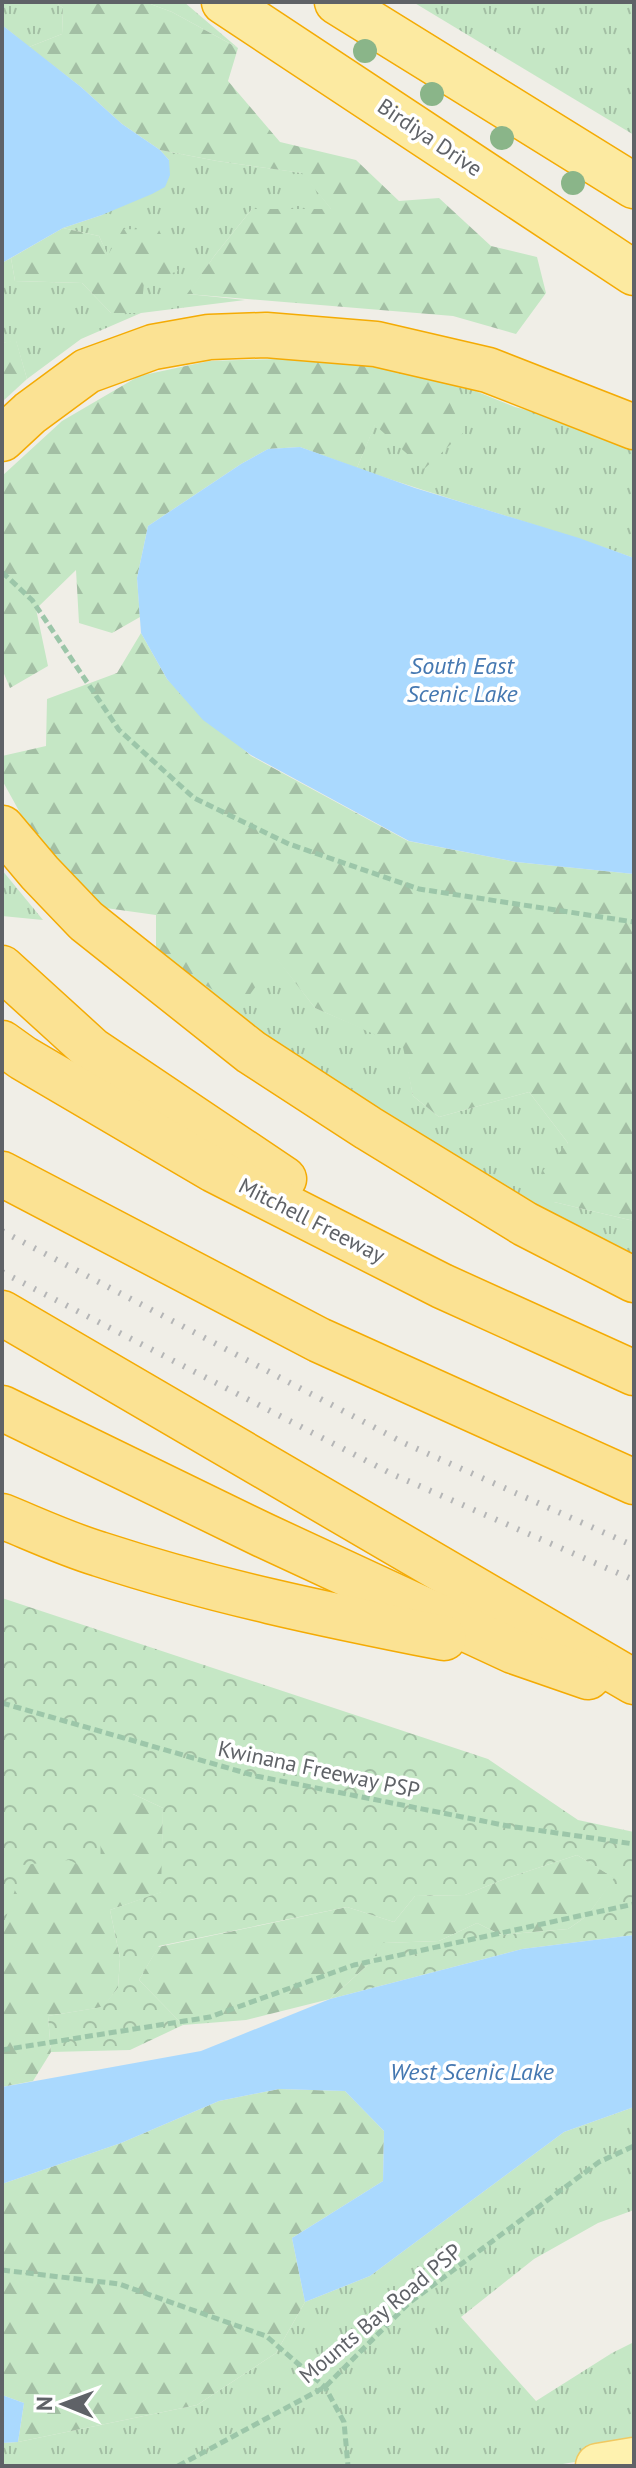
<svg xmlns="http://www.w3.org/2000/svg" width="636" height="2468" viewBox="0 0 636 2468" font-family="'PT Sans',sans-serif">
<defs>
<pattern id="grass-tufts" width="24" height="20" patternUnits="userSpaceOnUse" patternTransform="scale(2)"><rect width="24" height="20" fill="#c5e7c5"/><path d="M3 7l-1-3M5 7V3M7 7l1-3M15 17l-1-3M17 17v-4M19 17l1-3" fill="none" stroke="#a3bfa4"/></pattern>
<pattern id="forest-firs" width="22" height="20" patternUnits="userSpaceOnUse" patternTransform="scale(2)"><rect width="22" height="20" fill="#c5e7c5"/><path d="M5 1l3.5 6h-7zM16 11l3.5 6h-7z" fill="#a3bfa4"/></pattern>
<pattern id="park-crowns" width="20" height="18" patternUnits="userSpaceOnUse" patternTransform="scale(2)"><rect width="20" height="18" fill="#c5e7c5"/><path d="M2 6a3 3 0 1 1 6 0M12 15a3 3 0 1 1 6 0" fill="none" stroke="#a3bfa4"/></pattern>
</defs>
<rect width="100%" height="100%" fill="#f0eee7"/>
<g fill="url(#grass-tufts)">
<path d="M2,2H55L63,8L62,34L29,47L2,25Z"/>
<path d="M145,2H184L238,48L172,12Z"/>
<path d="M413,2H634V135Z"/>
<path d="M160,150L217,161L303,173L332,210L252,209L215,255L188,294L245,300L141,313L81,339L27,379L16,341L2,343V263L11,258L15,281L82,283L111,313L108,256L99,236L63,228L102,215L169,160Z"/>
<path d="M436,375L515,407L606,431L634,451V558C542,525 448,500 357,468L375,424Z"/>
<path d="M2,870L43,920L2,916Z"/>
<path d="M156,955L276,957L315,1008L404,1046L413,1096L439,1117L529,1092L568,1143L554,1202L634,1221V1260L343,1101Z"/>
<path d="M634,2107V2210L598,2223L534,2259L461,2317L536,2401L612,2353L634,2342V2452L551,2466H2V2443L18,2442L197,2405L276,2353L305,2302L370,2276L564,2132Z"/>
</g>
<g fill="url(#forest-firs)">
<path d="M55,2H145L172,12L238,48L228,81L280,142L356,160L399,201L439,198L491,246L537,257L546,293L516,334L453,316L187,294L215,255L252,209H331L302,173L217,161L160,150L122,124L81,87L29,47L62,34L63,8Z"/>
<path d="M63,228L99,236L108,255L123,229L159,230L178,271L144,283L141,313H111L82,283L15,281L11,258Z"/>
<path d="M16,340L27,379L2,402V343Z"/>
<path d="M342,357L436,375L464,432L424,469L375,425L357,468L300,447L268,449L241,464L148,526L137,578L140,617L112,633L79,623L76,570L36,609L48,666L10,688L2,669V476L62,421L139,376L209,361Z"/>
<path d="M141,633L167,679L251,756L408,841L516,862L634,874V1221L554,1202L542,1172L568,1143L529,1092L439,1117L413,1096L403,1047L315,1008L276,958L241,1007L156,955V915L77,904L29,829L2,780V756L46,746L47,699L117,673Z"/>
<path d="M133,1794L163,1808L162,1892L110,1910L120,1958L118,1988L103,2007L48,2016L51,2052L33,2081L2,2087V1809Z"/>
<path d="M577,1855L615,1878L587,1916L568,1929L501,1935L477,1923L439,1941L384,1943L370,1963L330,1999L246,2020L183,2025L139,1980L158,1947L347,1907L394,1922L415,1896L465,1895L507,1878Z"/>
<path d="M279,2089L345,2091L384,2131L383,2181L292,2238L305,2302L276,2353L197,2405L18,2442L24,2403L2,2395V2184L121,2143L219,2101Z"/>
</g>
<path fill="url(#park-crowns)" d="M2,1598L488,1759L578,1820L634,1832V1935L522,1949L330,1999L370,1963L383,1943L439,1941L477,1923L501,1935L568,1929L587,1916L614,1878L577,1855L507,1878L465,1895L415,1896L394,1922L347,1907L159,1946L139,1980L183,2025L130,2050L51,2052L48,2016L102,2007L118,1988L120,1958L110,1910L161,1892L163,1808L133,1794L100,1822L101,1876L69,1860L23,1865L2,1930Z"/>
<g fill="#aad9fe">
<path d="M2,25L81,87L122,124L160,150L169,160L170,175L165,187L152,194L102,215L63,228L2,263Z"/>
<path d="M300,447L415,488L579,538L634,558V874L516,862L409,841L251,755L203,720L167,679L141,633L137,578L148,526L241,464L268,449Z"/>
<path d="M634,1935V2107L564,2132L370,2276L305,2302L292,2238L383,2181L384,2131L345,2091L279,2089L219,2101L121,2143L2,2184V2087L201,2051L330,1999L522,1949Z"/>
<path d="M2,2395L24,2403L18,2442L2,2443Z"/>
</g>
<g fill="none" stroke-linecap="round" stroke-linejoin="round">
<defs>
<path id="primary" d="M598,2466L634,2460"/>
<g id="trunk">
<path d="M224,2L634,273"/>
<path d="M337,2L634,186"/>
</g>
<g id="motorway">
<path d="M2,439L30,413L87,371L153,347L209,337L266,335L376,344L488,370L634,427"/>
<path d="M2,828L40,873L86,921L251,1052L368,1128L525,1224L634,1280"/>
<path d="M2,968L92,1050L284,1179"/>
<path d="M2,1043L23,1058L214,1170L442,1286L634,1373"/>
<path d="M2,1174L319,1340L634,1482"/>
<path d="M2,1313L634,1682"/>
<path d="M2,1408L263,1535L513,1651L588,1677"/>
<path d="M2,1516C34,1529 66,1544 99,1554C212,1591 327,1615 444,1638"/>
</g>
</defs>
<use href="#primary" stroke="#f0c961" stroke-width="47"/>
<use href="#trunk" stroke="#f4ab04" stroke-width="47"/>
<use href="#motorway" stroke="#f4ab04" stroke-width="47"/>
<g stroke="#9cc6a9" stroke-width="5" stroke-dasharray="8 4" stroke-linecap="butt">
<path d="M2,572L32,600L119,730L194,798L289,844L419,889L634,922"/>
<path d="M2,1703L256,1776L508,1826L634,1844"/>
<path d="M2,2050L210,2017L354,1965L634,1904"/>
<path d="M2,2270L119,2284L266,2336L325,2387L344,2422L348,2466"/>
<path d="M178,2466L325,2387L409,2303L599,2162L634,2146"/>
</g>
<use href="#primary" stroke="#fef2af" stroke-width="44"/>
<use href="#trunk" stroke="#fceaa1" stroke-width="44"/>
<use href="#motorway" stroke="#fbe293" stroke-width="44"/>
<g stroke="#b5b6b7" stroke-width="6" stroke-dasharray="2 10" stroke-linecap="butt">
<path d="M2,1231L404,1443L634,1546"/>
<path d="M2,1272L392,1474L634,1580"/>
</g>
</g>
<g fill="#8ab589">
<circle cx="365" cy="51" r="12"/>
<circle cx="432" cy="94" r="12"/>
<circle cx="502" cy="138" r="12"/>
<circle cx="573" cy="183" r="12"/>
</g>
<g text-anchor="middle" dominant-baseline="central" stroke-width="7" stroke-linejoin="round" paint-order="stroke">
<g font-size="22" fill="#5f6267" stroke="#fff">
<text transform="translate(430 137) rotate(34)">Birdiya Drive</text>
<text transform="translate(312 1220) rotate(27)">Mitchell Freeway</text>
<text transform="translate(319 1769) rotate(12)">Kwinana Freeway PSP</text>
<text transform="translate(380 2313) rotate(-40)">Mounts Bay Road PSP</text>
</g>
<g font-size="24" font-style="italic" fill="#4578b1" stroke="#fff">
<text x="462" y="665">South East<tspan x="462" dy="28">Scenic Lake</tspan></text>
<text x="472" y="2071">West Scenic Lake</text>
</g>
</g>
<rect width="636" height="2468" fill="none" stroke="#5f6267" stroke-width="8"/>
<g transform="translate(64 2404) rotate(271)" stroke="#ffffff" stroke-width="6" paint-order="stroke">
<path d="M0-6L14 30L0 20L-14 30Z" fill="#5f6267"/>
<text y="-12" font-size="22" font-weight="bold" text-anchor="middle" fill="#5f6267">N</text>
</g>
</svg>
